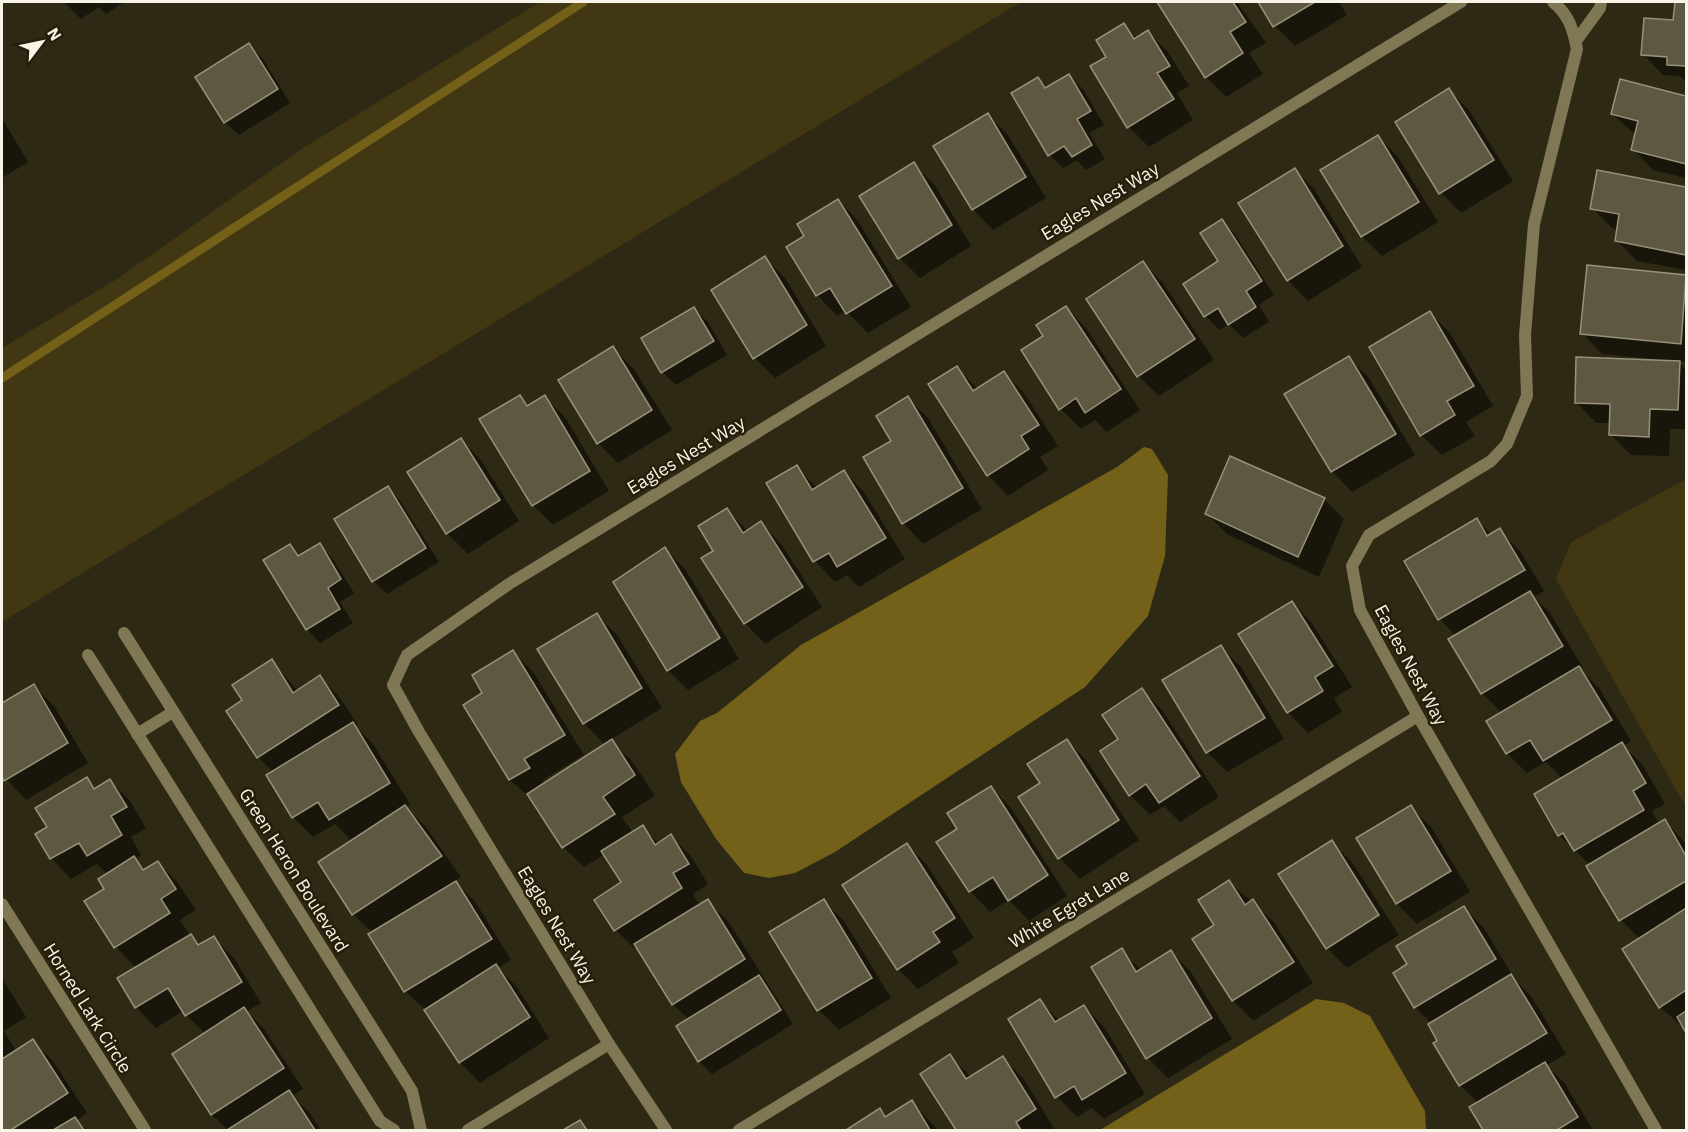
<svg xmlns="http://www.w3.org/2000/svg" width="1688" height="1132" viewBox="0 0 1688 1132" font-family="'IBM Plex Sans',sans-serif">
<rect width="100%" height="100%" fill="#2e2914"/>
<g fill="#413712">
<path d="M540,2H1021L2,622V348L117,279L303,148Z"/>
<path d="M1686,479V807L1556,579L1571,542Z"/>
</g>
<g fill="#73611a">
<path d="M1144,447L1152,449L1168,475L1165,556L1148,616L1085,687L835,852L795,873L769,878L744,873L716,839L681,782L675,754L700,721L717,713L801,645L1117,467Z"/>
<path d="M1316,999L1344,1003L1370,1016L1425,1111L1426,1130H1100Z"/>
</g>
<g fill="#0007">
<path d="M64,2H124L106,14L99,7L81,19Z"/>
<path d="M1159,2H1237L1266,43L1249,53L1263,74L1226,97L1206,77Z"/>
<path d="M1260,2H1339L1347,15L1295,46L1275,26Z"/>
<path d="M1676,2H1686V82L1680,76L1663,75L1643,54L1675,22Z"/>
<path d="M1124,25L1137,38L1148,32L1168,52L1189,86L1177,93L1193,120L1149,147L1129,127L1108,57Z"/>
<path d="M249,45L263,59L290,103L239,135L225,122Z"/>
<path d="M1069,76L1083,89L1104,125L1089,133L1105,159L1086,170L1077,160L1063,168L1050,155L1038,79L1048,88Z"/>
<path d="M1621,81L1686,98V178L1653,170L1633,149L1636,135L1612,114Z"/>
<path d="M1449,90L1469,110L1513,181L1461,213L1441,193Z"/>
<path d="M988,115L1008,135L1046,198L993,230L973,209Z"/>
<path d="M2,118L28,162L2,178Z"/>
<path d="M1378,137L1398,157L1438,222L1382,256L1362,236Z"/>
<path d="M913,164L934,184L971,246L920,278L900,258Z"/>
<path d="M1295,170L1315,190L1362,267L1308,301L1288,280Z"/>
<path d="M1598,172L1686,189V270L1637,261L1616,240L1618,230L1612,228L1592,208Z"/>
<path d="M838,200L858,221L911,307L868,333L846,311L837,316L817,295L806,237Z"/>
<path d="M1221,221L1235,234L1274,295L1259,305L1269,322L1243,338L1229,324L1219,330L1206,316L1185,284L1220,261Z"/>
<path d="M765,258L785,278L826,346L775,378L755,358L713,290Z"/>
<path d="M1143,263L1163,283L1214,360L1159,396L1138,376Z"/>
<path d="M1588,267L1686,276V362L1678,361L1686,370V429H1670L1669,456L1631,455L1611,435V423H1596L1576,402L1654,361V359L1602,354L1582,333Z"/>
<path d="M1066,307L1086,328L1140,410L1107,432L1095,420L1081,429L1061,409L1045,336Z"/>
<path d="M694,309L708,322L727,355L676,385L662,372Z"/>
<path d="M1430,313L1450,333L1493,406L1466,422L1475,436L1442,455L1421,435Z"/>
<path d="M613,348L633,368L672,430L618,463L598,443Z"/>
<path d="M1349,358L1369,378L1415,455L1352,492L1332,471Z"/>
<path d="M957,368L978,389L1004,373L1024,393L1058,446L1040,457L1048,470L1008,496L988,475L930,385Z"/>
<path d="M519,397L529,406L544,397L565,417L609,491L553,525L533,505Z"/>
<path d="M908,398L928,418L982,509L923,544L903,523L865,458L893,442Z"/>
<path d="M461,440L481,460L519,521L468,554L448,534L409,473Z"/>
<path d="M796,466L817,488L844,472L864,492L905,559L859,587L847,575L835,582L815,561L768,484Z"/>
<path d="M388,488L401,502L439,562L387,594L373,581Z"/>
<path d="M1324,499L1344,519L1319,577L1227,534L1206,513Z"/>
<path d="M727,509L748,532L761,523L781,544L822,607L765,644L745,623Z"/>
<path d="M1477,520L1492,535L1499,530L1520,551L1544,591L1534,597L1550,613L1582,666L1579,668L1599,688L1631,741L1623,746L1642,764L1665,804L1652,811L1659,824L1665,821L1686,844V1030L1660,1007L1640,939L1621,920L1590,865L1559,835L1562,778L1546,762L1527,773L1507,753L1502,713L1482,693L1456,636L1440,619L1406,561Z"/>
<path d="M320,545L333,559L354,593L340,602L353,623L320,643L307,629L290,546L300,556Z"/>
<path d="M665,549L685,569L739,659L688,690L668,670Z"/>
<path d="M1292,602L1312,623L1352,687L1334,698L1342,712L1308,733L1288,712L1240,635Z"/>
<path d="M597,615L617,635L662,708L610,740L632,761L655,796L622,817L633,833L642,827L659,844L671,836L691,856L708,884L693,894L700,906L707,901L728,921L793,1024L712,1074L699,1061L689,1020L673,1004L638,948L636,950L616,930L624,883L605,854L584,867L563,847L532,799L510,780L465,705L484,693L513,652L533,672L584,755L543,780L546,784L605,745L584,723Z"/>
<path d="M1221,647L1241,667L1284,739L1227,772L1207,752Z"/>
<path d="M272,661L298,691L320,677L340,698L358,725L356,727L373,744L410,804L405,807L426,827L461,877L455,881L476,903L511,960L498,968L516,986L549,1038L480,1083L460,1062L427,1011L405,991L373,933L353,914L352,841L335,824L313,837L293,817L273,772L258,757L244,701Z"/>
<path d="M33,686L54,706L88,763L26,800L2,774V705Z"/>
<path d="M1142,690L1162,710L1219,797L1180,822L1164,806L1150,815L1130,795L1120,740Z"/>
<path d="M1067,741L1087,761L1139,840L1080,879L1060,858L1020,797L1042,783Z"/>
<path d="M86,779L97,789L110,780L130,801L146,828L131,837L141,855L135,859L146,870L158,863L178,883L196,910L180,920L189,934L201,946L214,938L234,958L261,1003L247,1011L264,1029L303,1089L292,1096L309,1112L321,1130H228L212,1115L174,1054L205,1034L183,1011L156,1028L136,1007V968L116,947L86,902L106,889L108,875L97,864L71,879L51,858L37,835L49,828Z"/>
<path d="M991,787L1011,808L1067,896L1029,921L1009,900L990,912L970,891L959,829Z"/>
<path d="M1411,807L1431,827L1470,892L1417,924L1397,904L1358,839Z"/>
<path d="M1331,842L1352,862L1399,935L1347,968L1327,948Z"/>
<path d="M907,845L927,865L974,938L952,952L959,963L918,989L898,969Z"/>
<path d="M1229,882L1273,921L1313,983L1253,1021L1233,1000L1194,940L1216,925Z"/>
<path d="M823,900L844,921L891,998L839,1030L819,1010L771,932Z"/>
<path d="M1464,908L1484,928L1516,981L1531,996L1566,1054L1547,1065L1565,1084L1593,1130H1485L1471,1108L1478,1103L1460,1085L1432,1024L1415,1007L1409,965Z"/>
<path d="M1121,950L1141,970L1171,952L1191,972L1232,1039L1168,1078L1148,1058Z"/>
<path d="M2,978L26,1017L4,1031L16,1051L32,1041L53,1061L87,1113L77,1120L87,1130H2Z"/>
<path d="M1040,1001L1060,1021L1084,1006L1104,1027L1145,1094L1104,1119L1092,1108L1077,1117L1057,1097L1010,1019Z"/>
<path d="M950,1056L970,1076L1002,1058L1023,1078L1055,1130H958L922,1074Z"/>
<path d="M912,1102L938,1130H849L880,1110L887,1118Z"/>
</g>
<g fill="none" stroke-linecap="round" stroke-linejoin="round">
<path stroke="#73611a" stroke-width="9" d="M2,378L583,2"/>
</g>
<g fill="#5e5842" stroke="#979179" stroke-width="1.5">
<path d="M1157,2H1233L1246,22L1230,32L1243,53L1205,78Z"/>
<path d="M1258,2H1315L1273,27Z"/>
<path d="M1675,2H1686V66L1667,65V57L1641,55L1644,18L1673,20Z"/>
<path d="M1124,23L1134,39L1148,30L1170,66L1157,73L1174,99L1127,128L1090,66L1106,57L1096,40Z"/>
<path d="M249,43L278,89L224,123L195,77Z"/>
<path d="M1069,74L1091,111L1077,119L1092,145L1072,157L1064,146L1048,156L1011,93L1038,77L1045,88Z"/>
<path d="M1620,79L1686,96V164L1631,150L1638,121L1611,114Z"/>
<path d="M1449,88L1494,160L1439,194L1395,122Z"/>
<path d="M988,113L1026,177L972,210L933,146Z"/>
<path d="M1378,135L1419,202L1361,237L1320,170Z"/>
<path d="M914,162L952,225L898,259L859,196Z"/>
<path d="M1295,168L1343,246L1287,281L1238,203Z"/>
<path d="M1597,170L1686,187V255L1615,241L1619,214L1590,209Z"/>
<path d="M838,199L892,286L846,314L830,288L816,296L786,247L804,236L797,224Z"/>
<path d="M1222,219L1262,281L1246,291L1256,307L1228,325L1218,308L1204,317L1183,284L1218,261L1200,233Z"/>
<path d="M765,256L807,325L753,359L711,290Z"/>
<path d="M1143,261L1195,339L1137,377L1086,299Z"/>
<path d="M1587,265L1686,275L1681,344L1580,334Z"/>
<path d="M1066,306L1121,389L1085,413L1076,398L1059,410L1021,350L1043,336L1036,325Z"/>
<path d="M694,307L714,341L661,373L641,338Z"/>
<path d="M1430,311L1474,386L1447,401L1455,415L1420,436L1369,347Z"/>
<path d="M613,346L652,410L597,444L558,380Z"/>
<path d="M1349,356L1396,434L1331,472L1284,394Z"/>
<path d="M1576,357L1680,361L1678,410L1650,409L1649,437L1609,435L1610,404L1575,403Z"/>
<path d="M957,366L973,391L1004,371L1039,425L1021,436L1029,449L987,476L928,384Z"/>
<path d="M520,395L527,406L545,395L590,471L532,506L479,419Z"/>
<path d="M908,396L963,488L902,524L863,457L891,441L876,416Z"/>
<path d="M461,438L500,500L446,534L407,472Z"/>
<path d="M1230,456L1325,498L1298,557L1205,514Z"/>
<path d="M797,465L812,490L844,470L886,538L837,567L829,553L813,562L766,483Z"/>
<path d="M388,486L426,548L372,582L334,519Z"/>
<path d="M727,508L743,533L761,521L803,587L744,624L701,558L713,551L698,526Z"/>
<path d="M1477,518L1487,536L1500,528L1525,570L1438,620L1404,561Z"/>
<path d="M320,543L341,579L328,588L340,609L306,630L263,560L290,544L298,556Z"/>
<path d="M665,547L720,638L667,671L613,582Z"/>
<path d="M1530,591L1563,646L1481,694L1448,639Z"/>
<path d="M1292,601L1333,666L1315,677L1323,691L1287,713L1238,634Z"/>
<path d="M597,613L642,688L583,724L537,649Z"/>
<path d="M1221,645L1265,718L1206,753L1162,680Z"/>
<path d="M513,650L565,735L524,759L530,768L509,780L463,705L482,693L472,675Z"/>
<path d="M272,659L293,693L320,675L339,705L257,758L226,711L242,700L232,685Z"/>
<path d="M1579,666L1612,720L1543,761L1530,740L1506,754L1486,721Z"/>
<path d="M34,684L68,743L4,781L2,777V703Z"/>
<path d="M1142,688L1200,776L1159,803L1146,784L1129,796L1100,751L1118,739L1102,715Z"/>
<path d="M353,722L390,783L329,820L318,802L292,818L266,775Z"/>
<path d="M612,739L635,775L603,797L615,814L562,848L527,794Z"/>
<path d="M1067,739L1119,820L1058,859L1018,797L1040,783L1027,764Z"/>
<path d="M1622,742L1646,783L1633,791L1644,810L1574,851L1563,833L1558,836L1534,794Z"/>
<path d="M87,777L94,789L110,779L127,807L111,816L122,835L87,856L79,843L50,859L35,834L47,827L35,808Z"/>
<path d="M991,786L1048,875L1008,901L993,877L969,892L936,842L957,829L947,813Z"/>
<path d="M405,805L442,856L352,915L318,862Z"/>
<path d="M1411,805L1451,871L1396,904L1356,838Z"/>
<path d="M1665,819L1686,856V881L1619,921L1586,866Z"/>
<path d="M643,825L655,845L671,834L689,864L673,873L682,888L614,931L594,900L621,882L601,851Z"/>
<path d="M1332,840L1379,915L1326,949L1278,874Z"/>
<path d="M907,843L955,918L933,932L940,942L897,970L842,885Z"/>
<path d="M134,856L143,870L158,861L176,889L161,899L170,913L114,948L84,901L104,889L98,879Z"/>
<path d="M1229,880L1245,905L1253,899L1294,962L1232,1001L1192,939L1214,925L1198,900Z"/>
<path d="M456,881L492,939L404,992L368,934Z"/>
<path d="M708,899L745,959L672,1005L634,944Z"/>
<path d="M824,899L872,978L817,1011L769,932Z"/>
<path d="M1464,906L1496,959L1414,1008L1393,973L1407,964L1396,946Z"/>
<path d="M1686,908V990L1659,1008L1622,949Z"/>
<path d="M191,934L198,945L214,936L242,982L185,1016L168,988L135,1008L117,978Z"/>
<path d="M1122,948L1136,972L1171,950L1212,1018L1146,1059L1091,967Z"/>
<path d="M496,964L530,1017L459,1063L424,1010Z"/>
<path d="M1511,974L1547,1033L1459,1086L1433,1043L1437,1041L1428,1024Z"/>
<path d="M759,975L781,1010L698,1062L676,1026Z"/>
<path d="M1040,999L1055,1022L1084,1005L1126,1073L1082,1100L1074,1086L1055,1098L1008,1019Z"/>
<path d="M244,1007L284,1068L211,1115L172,1054Z"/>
<path d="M1686,1011V1033L1677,1017Z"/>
<path d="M33,1039L68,1093L11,1130H2V1059Z"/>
<path d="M950,1054L966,1079L1003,1056L1036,1109L1016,1122L1021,1130H956L920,1074Z"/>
<path d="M1545,1062L1578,1117L1557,1130H1483L1469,1107Z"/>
<path d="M289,1090L315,1130H227Z"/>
<path d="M912,1100L930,1130H846L880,1108L885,1117Z"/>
<path d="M75,1117L84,1130H53Z"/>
<path d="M580,1120L587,1130H563Z"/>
</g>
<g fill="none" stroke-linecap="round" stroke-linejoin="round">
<g stroke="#807755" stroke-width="12">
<path d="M1553,2C1569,15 1573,29 1577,49L1534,224L1525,335L1527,396L1507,444L1491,461L1369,535L1352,566L1360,610L1418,716L1656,1130"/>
<path d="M1576,41L1600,8L1601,2"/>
<path d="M124,633L412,1091L421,1130"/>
<path d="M88,655L380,1121L394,1130"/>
<path d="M137,734L173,712"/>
<path d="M2,904L145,1130"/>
<path d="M468,1130L609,1044"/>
<path d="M666,1130L609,1044L419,732L393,685L407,655L509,584L1461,2"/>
<path d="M739,1130L1418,716"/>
</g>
</g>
<g text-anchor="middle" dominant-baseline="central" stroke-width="5" stroke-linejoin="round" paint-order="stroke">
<g font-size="18" fill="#f7f4e7" stroke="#251f0a">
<text transform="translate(1100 201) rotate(-31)">Eagles Nest Way</text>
<text transform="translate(686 455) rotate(-31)">Eagles Nest Way</text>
<text transform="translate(1411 665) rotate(62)">Eagles Nest Way</text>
<text transform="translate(294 870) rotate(58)">Green Heron Boulevard</text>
<text transform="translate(1069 908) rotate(-31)">White Egret Lane</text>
<text transform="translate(557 925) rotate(59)">Eagles Nest Way</text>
<text transform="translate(88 1008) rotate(58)">Horned Lark Circle</text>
</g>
</g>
<rect width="1688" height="1132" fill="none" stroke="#f7f4e7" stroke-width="6"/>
<g transform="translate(42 42) rotate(58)" stroke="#251f0a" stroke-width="4.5" paint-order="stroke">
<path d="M0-4.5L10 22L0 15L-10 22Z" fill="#f7f4e7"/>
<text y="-9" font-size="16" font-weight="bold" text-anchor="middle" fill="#f7f4e7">N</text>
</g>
</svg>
